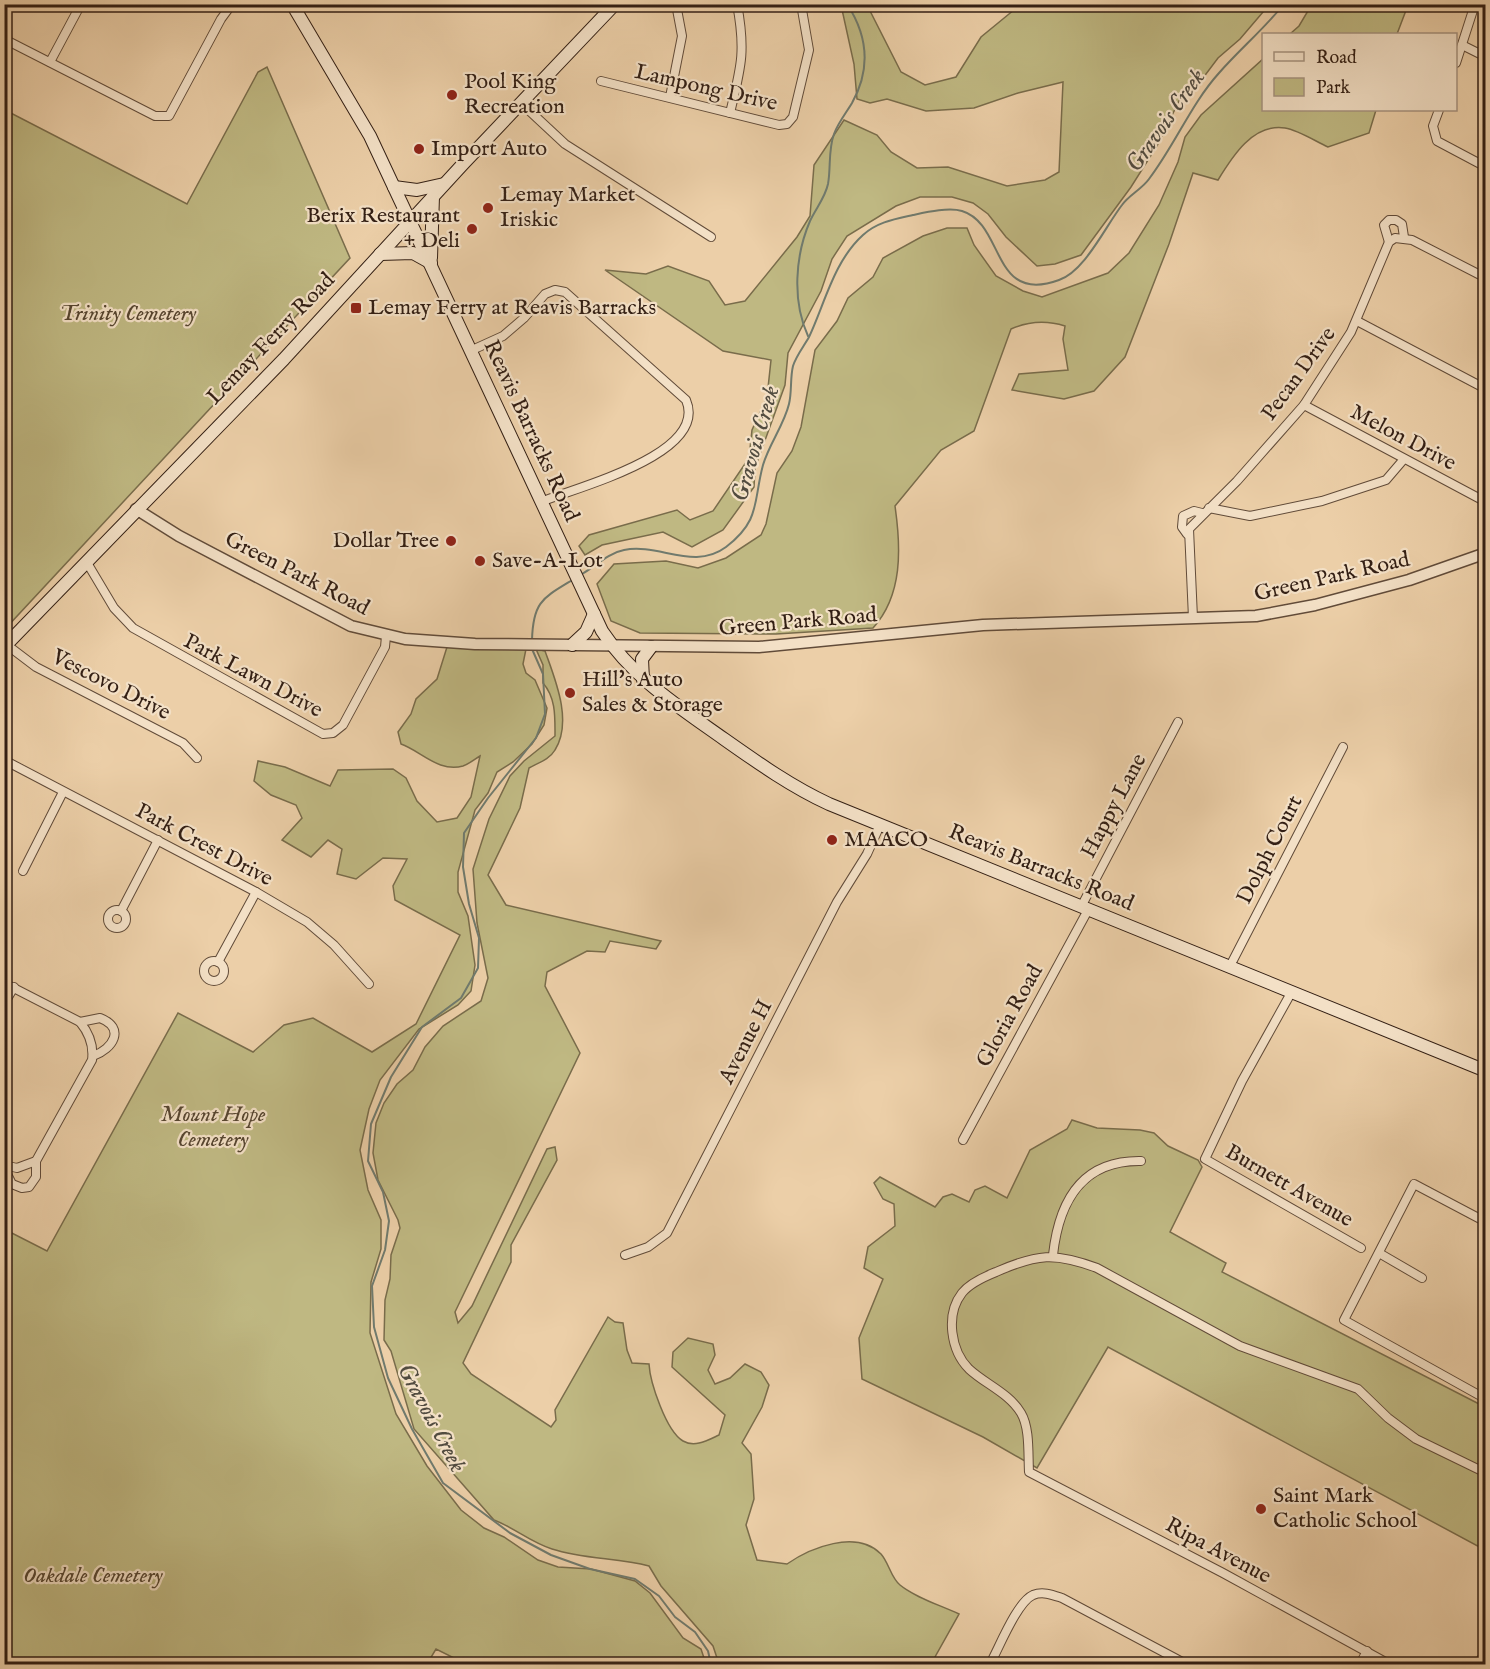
<svg xmlns="http://www.w3.org/2000/svg" width="1490" height="1669" viewBox="0 0 1490 1669" font-family="'IM FELL English',serif">
<rect width="100%" height="100%" fill="#eccfa8"/>
<filter id="stains"><feTurbulence type="fractalNoise" baseFrequency=".00333" numOctaves="4"/><feColorMatrix values="0 0 0 0 .2 0 0 0 0 .09 0 0 0 0 .02 0 0 0 .5 -.17"/></filter>
<radialGradient id="worn" r=".72"><stop offset=".6" stop-color="#630" stop-opacity="0"/><stop offset="1" stop-color="#630" stop-opacity=".3"/></radialGradient>
<g fill="#bfb882" stroke="#796c4b" stroke-width="1.5">
<path d="M1312,4H1408V5L1397,34H1290L1299,26Z"/>
<path d="M841,5H867L901,72L925,85L956,77L981,37L1020,5H1269L1240,39L1218,58L1200,82L1180,99L1157,146L1131,187L1081,255L1055,264L1037,266L1006,237L988,214L973,203L952,197H920L896,206L847,236L832,259L821,291L788,353L785,385L755,468L754,487L723,530L692,547L663,532L602,545L585,555L579,546L589,535L677,510L690,520L713,511L749,458L752,430L767,397L771,360L723,351L605,270L646,274L668,266L709,281L725,305L745,301L797,237L810,216L814,165L844,120L877,135L891,152L917,168L948,167L1007,186L1045,180L1059,172L1063,82L1018,93L974,108L926,111L887,99L870,103L857,99L854,64Z"/>
<path d="M1263,59L1264,110H1376L1369,133L1328,147C1315,141 1298,130 1285,128C1253,123 1232,157 1218,180L1193,173L1169,244L1125,357L1094,391L1064,399L1012,390L1019,374L1068,370L1063,339L1065,326C1046,320 1029,321 1011,329L974,431L941,450L895,506C901,548 903,595 873,628L776,634L640,633L611,621L597,584L614,564L666,561L698,568L726,558L761,535L766,524L777,473L792,451L801,427L815,350L837,321L848,298L873,277L883,258L923,236L947,228H967L974,245L996,276L1023,291L1042,297L1108,273L1129,253L1159,205L1178,162L1185,137L1201,115Z"/>
<path d="M267,67L350,258L5,629V110L187,204L258,72Z"/>
<path d="M447,647L526,649L523,664L526,673L535,680L547,708L544,725L532,744L513,762L497,772L488,793L475,810L458,872V892L468,916L475,965L471,991L458,1005L419,1029L380,1080L369,1109L360,1150L368,1190L381,1220V1249L371,1282L370,1333L396,1414L427,1466L461,1510L484,1528L504,1537L538,1560L558,1567L591,1569L635,1581L650,1593L683,1638L701,1649L706,1664H466L436,1649L427,1664H5L4,1229L47,1251L178,1013L253,1052L284,1025L313,1018L372,1052L416,1024L460,935L395,900L393,886L407,859L383,858L356,879L337,874L342,849L328,840L311,857L282,840L302,818L296,805L271,795L254,781L258,761L285,767L330,786L338,770L393,769L406,778L417,801L437,822L457,818L471,797L480,756C475,759 469,764 463,766C439,773 421,751 401,744L398,732L411,714L416,699L437,679Z"/>
<path d="M536,649L545,651C555,679 573,721 555,750C550,759 538,763 529,768L520,808L488,875L506,905L661,941L656,949L610,941L605,952L587,951L547,972L545,986L580,1053L455,1312L458,1323L472,1306L547,1149L555,1147L557,1160L511,1245V1262L463,1363L471,1374L551,1427L556,1420L555,1410L608,1317L615,1322L623,1323L627,1350L632,1363L649,1364C650,1382 666,1431 683,1441C695,1448 708,1440 719,1435L725,1415L672,1367L673,1352L688,1338L713,1344L715,1355L708,1370L715,1384L730,1378L745,1364L761,1372L769,1385L762,1407L742,1443L751,1454L754,1499L746,1525L757,1560L787,1564C810,1548 856,1529 881,1554C889,1563 891,1578 900,1585C916,1598 940,1605 959,1614L931,1664H719L713,1646L661,1586L649,1566C617,1558 583,1559 552,1549C530,1542 515,1528 494,1520L414,1429L391,1351L384,1340L385,1300L390,1279L391,1255L400,1228L398,1220L378,1180L373,1153L376,1123L384,1103L397,1084L413,1070L425,1047L443,1026L481,1001L488,978L477,923L473,869L489,819L510,776L524,761L555,736C555,717 556,698 543,683V665Z"/>
<path d="M1072,1120L1097,1128L1140,1130L1154,1133L1168,1146L1198,1160L1202,1167L1170,1232L1226,1263L1222,1272L1485,1407V1550L1108,1347L1037,1468L983,1437L862,1379L859,1338L883,1279L864,1268L868,1247L895,1226L894,1204L883,1199L874,1183L880,1177L935,1207L943,1197L952,1194L969,1202L975,1190L985,1186L1007,1198L1030,1150L1067,1129Z"/>
</g>
<g fill="none" stroke-linecap="round" stroke-linejoin="round">
<g stroke="#707a6d" stroke-width="2">
<path d="M808,336C792,301 795,256 810,221C816,208 825,198 828,184C831,168 828,150 834,134C838,123 846,113 852,103C871,69 868,36 847,4"/>
<path d="M582,574C596,566 608,553 624,550C659,543 694,571 726,547C761,520 753,502 763,465C769,444 784,425 789,404C792,392 790,378 793,366C796,356 804,346 809,337C825,303 834,261 863,235C877,222 895,219 913,215C927,212 949,207 962,211C1005,224 991,305 1059,280C1085,271 1105,227 1122,205C1129,195 1142,189 1149,179C1175,145 1191,104 1219,73C1240,49 1264,29 1284,4"/>
<path d="M532,640C533,601 543,598 574,579"/>
<path d="M532,649L543,674L545,714L536,738L488,798L464,833L463,867L469,904L479,938L478,968L461,998L422,1027L391,1077L371,1124L368,1161L383,1192L389,1221L385,1250L372,1286L374,1327L388,1378L412,1429L443,1483L510,1533L551,1555L590,1569L635,1579L659,1596L675,1617L695,1632L708,1651L711,1664"/>
</g>
<defs>
<g id="minor">
<path d="M4,39L155,116H169L221,19L232,4"/>
<path d="M1462,45L1486,57"/>
<path d="M50,62L81,4"/>
<path d="M1456,63L1475,4"/>
<path d="M601,81L779,125L787,124L793,117L809,50L801,4"/>
<path d="M670,97L682,36L676,4"/>
<path d="M521,103L565,144L711,237"/>
<path d="M1439,110L1433,126L1437,141L1486,167"/>
<path d="M730,113C741,67 746,52 737,4"/>
<path d="M1389,242L1384,225L1389,220H1396L1402,224L1404,237"/>
<path d="M1357,321L1486,389"/>
<path d="M470,351L503,336L524,318L545,294L555,290L565,292L686,400C709,454 577,487 541,502"/>
<path d="M1304,405L1486,502"/>
<path d="M1209,508L1250,516L1322,501L1386,480L1404,459"/>
<path d="M1187,534L1182,527L1183,516L1194,511L1202,513"/>
<path d="M86,561L114,608L133,628L323,734L333,733L343,725L385,647L386,636"/>
<path d="M1193,618L1189,529L1237,481L1304,405L1351,332L1389,242L1395,238L1412,240L1486,278"/>
<path d="M7,645L36,667L183,743L197,758"/>
<path d="M4,760L256,892L307,922L334,945L369,984"/>
<path d="M23,871L63,792"/>
<path d="M1081,907L1178,722"/>
<circle cx="117" cy="919" r="9"/>
<path d="M121,911L158,840"/>
<circle cx="214" cy="971" r="10"/>
<path d="M218,962L256,892"/>
<path d="M1229,968L1343,747"/>
<path d="M4,983L80,1022C89,1033 94,1045 92,1060L36,1161L17,1168L4,1165"/>
<path d="M1291,993L1242,1081L1205,1159L1361,1248"/>
<path d="M4,1004L14,987"/>
<path d="M80,1022L100,1018C126,1028 113,1049 93,1056"/>
<path d="M963,1140L1088,910"/>
<path d="M4,1168L12,1184L22,1188L29,1187L36,1177V1161"/>
<path d="M1486,1222L1414,1184L1344,1320L1486,1399"/>
<path d="M1379,1253L1422,1278"/>
<path d="M625,1255L648,1247L667,1233L837,902L867,854L880,825"/>
<path d="M1053,1255C1059,1201 1082,1160 1141,1161"/>
<path d="M990,1664C999,1648 1017,1602 1033,1595C1043,1591 1053,1595 1062,1598L1186,1664"/>
<path d="M1360,1664L1367,1651"/>
<path d="M1389,1664L1223,1573L1029,1472C1028,1454 1030,1428 1021,1413C1009,1393 985,1384 969,1369C951,1351 945,1315 962,1293C969,1284 986,1276 996,1272C1037,1254 1055,1252 1097,1268L1240,1346L1358,1389L1388,1418L1416,1439L1486,1473"/>
</g>
<path id="tertiary" d="M136,509L179,536L351,626L405,639L475,644L759,647L983,625L1256,616L1315,605L1409,580L1486,553"/>
<g id="secondary">
<path d="M292,4L370,136L602,631C633,678 679,707 724,739C758,763 792,787 829,804L1486,1071"/>
<path d="M394,187L417,190L444,184"/>
<path d="M380,254L413,253L431,263"/>
<path d="M431,258L433,196"/>
<path d="M572,645L586,632L594,614"/>
<path d="M4,647L284,359L463,164L615,4"/>
<path d="M643,680L642,659L651,647"/>
<path d="M1480,1664L1486,1656"/>
</g>
</defs>
<use href="#minor" stroke="#614b39" stroke-width="10"/>
<use href="#tertiary" stroke="#614b39" stroke-width="13"/>
<use href="#secondary" stroke="#331f14" stroke-width="14"/>
<use href="#minor" stroke="#f3e0c6" stroke-width="8"/>
<use href="#tertiary" stroke="#f3e0c6" stroke-width="10"/>
<use href="#secondary" stroke="#f3e0c6" stroke-width="12"/>
</g>
<g fill="#8f2418" stroke="#f3e0c6" stroke-width="2">
<circle cx="452" cy="95" r="6"/>
<circle cx="419" cy="149" r="6"/>
<circle cx="488" cy="208" r="6"/>
<circle cx="472" cy="229" r="6"/>
<rect x="350" y="302" width="12" height="12" rx="3"/>
<circle cx="451" cy="541" r="6"/>
<circle cx="480" cy="561" r="6"/>
<circle cx="570" cy="693" r="6"/>
<circle cx="832" cy="840" r="6"/>
<circle cx="1261" cy="1509" r="6"/>
</g>
<g text-anchor="middle" dominant-baseline="central" stroke-width="4.5" stroke-linejoin="round" paint-order="stroke">
<g font-size="22" fill="#331f14" stroke="#f3e0c6" text-anchor="start">
<text x="464" y="82">Pool King<tspan x="464" dy="25">Recreation</tspan></text>
<text x="431" y="149">Import Auto</text>
<text x="500" y="195">Lemay Market<tspan x="500" dy="25">Iriskic</tspan></text>
<text x="460" y="216" text-anchor="end">Berix Restaurant<tspan x="460" dy="25">+ Deli</tspan></text>
<text x="368" y="308">Lemay Ferry at Reavis Barracks</text>
<text x="439" y="541" text-anchor="end">Dollar Tree</text>
<text x="492" y="561">Save-A-Lot</text>
<text x="582" y="680">Hill's Auto<tspan x="582" dy="25">Sales &amp; Storage</tspan></text>
<text x="844" y="840">MAACO</text>
<text x="1273" y="1496">Saint Mark<tspan x="1273" dy="25">Catholic School</tspan></text>
</g>
<g font-size="22" fill="#331f14" stroke="#f3e0c6">
<text transform="translate(706 88) rotate(13)">Lampong Drive</text>
<text transform="translate(271 339) rotate(-46)">Lemay Ferry Road</text>
<text transform="translate(1299 374) rotate(-54)">Pecan Drive</text>
<text transform="translate(531 431) rotate(65)">Reavis Barracks Road</text>
<text transform="translate(1403 438) rotate(28)">Melon Drive</text>
<text transform="translate(297 574) rotate(27)">Green Park Road</text>
<text transform="translate(1332 577) rotate(-13)">Green Park Road</text>
<text transform="translate(798 622) rotate(-5)">Green Park Road</text>
<text transform="translate(253 676) rotate(28)">Park Lawn Drive</text>
<text transform="translate(111 685) rotate(27)">Vescovo Drive</text>
<text transform="translate(1114 806) rotate(-62)">Happy Lane</text>
<text transform="translate(204 845) rotate(28)">Park Crest Drive</text>
<text transform="translate(1270 850) rotate(-63)">Dolph Court</text>
<text transform="translate(1041 868) rotate(22)">Reavis Barracks Road</text>
<text transform="translate(1010 1016) rotate(-61)">Gloria Road</text>
<text transform="translate(746 1042) rotate(-63)">Avenue H</text>
<text transform="translate(1289 1186) rotate(30)">Burnett Avenue</text>
<text transform="translate(1218 1551) rotate(28)">Ripa Avenue</text>
</g>
<g font-size="22" font-style="italic" fill="#564530" stroke="#f3e0c6">
<text x="128" y="314">Trinity Cemetery</text>
<text x="213" y="1115">Mount Hope<tspan x="213" dy="25">Cemetery</tspan></text>
<text x="93" y="1576">Oakdale Cemetery</text>
</g>
<g font-size="24" font-style="italic" fill="#524c40" stroke="#f3e0c6">
<text transform="translate(1166 121) rotate(-55)">Gravois Creek</text>
<text transform="translate(756 444) rotate(-74)">Gravois Creek</text>
<text transform="translate(431 1418) rotate(62)">Gravois Creek</text>
</g>
</g>
<rect width="1490" height="1669" fill="none" stroke="#eccfa8" stroke-width="24"/>
<rect x="6" y="6" width="1478" height="1657" fill="none" stroke="#331f14" stroke-width="3"/>
<rect x="12" y="12" width="1466" height="1645" fill="none" stroke="#331f14" stroke-width="1.5"/>
<rect x="1262" y="33" width="195" height="78" fill="#f3e0c6" stroke="#a6937f" stroke-width="1.5"/>
<rect x="1274" y="52" width="30" height="9" fill="#f3e0c6" stroke="#a6937f" stroke-width="1.5"/>
<text x="1316" y="63" font-size="18" fill="#331f14">Road</text>
<rect x="1274" y="78" width="30" height="18" fill="#bfb882" stroke="#a6937f" stroke-width="1.5"/>
<text x="1316" y="93" font-size="18" fill="#331f14">Park</text>
<rect width="100%" height="100%" filter="url(#stains)"/>
<rect width="100%" height="100%" fill="url(#worn)"/>
</svg>
